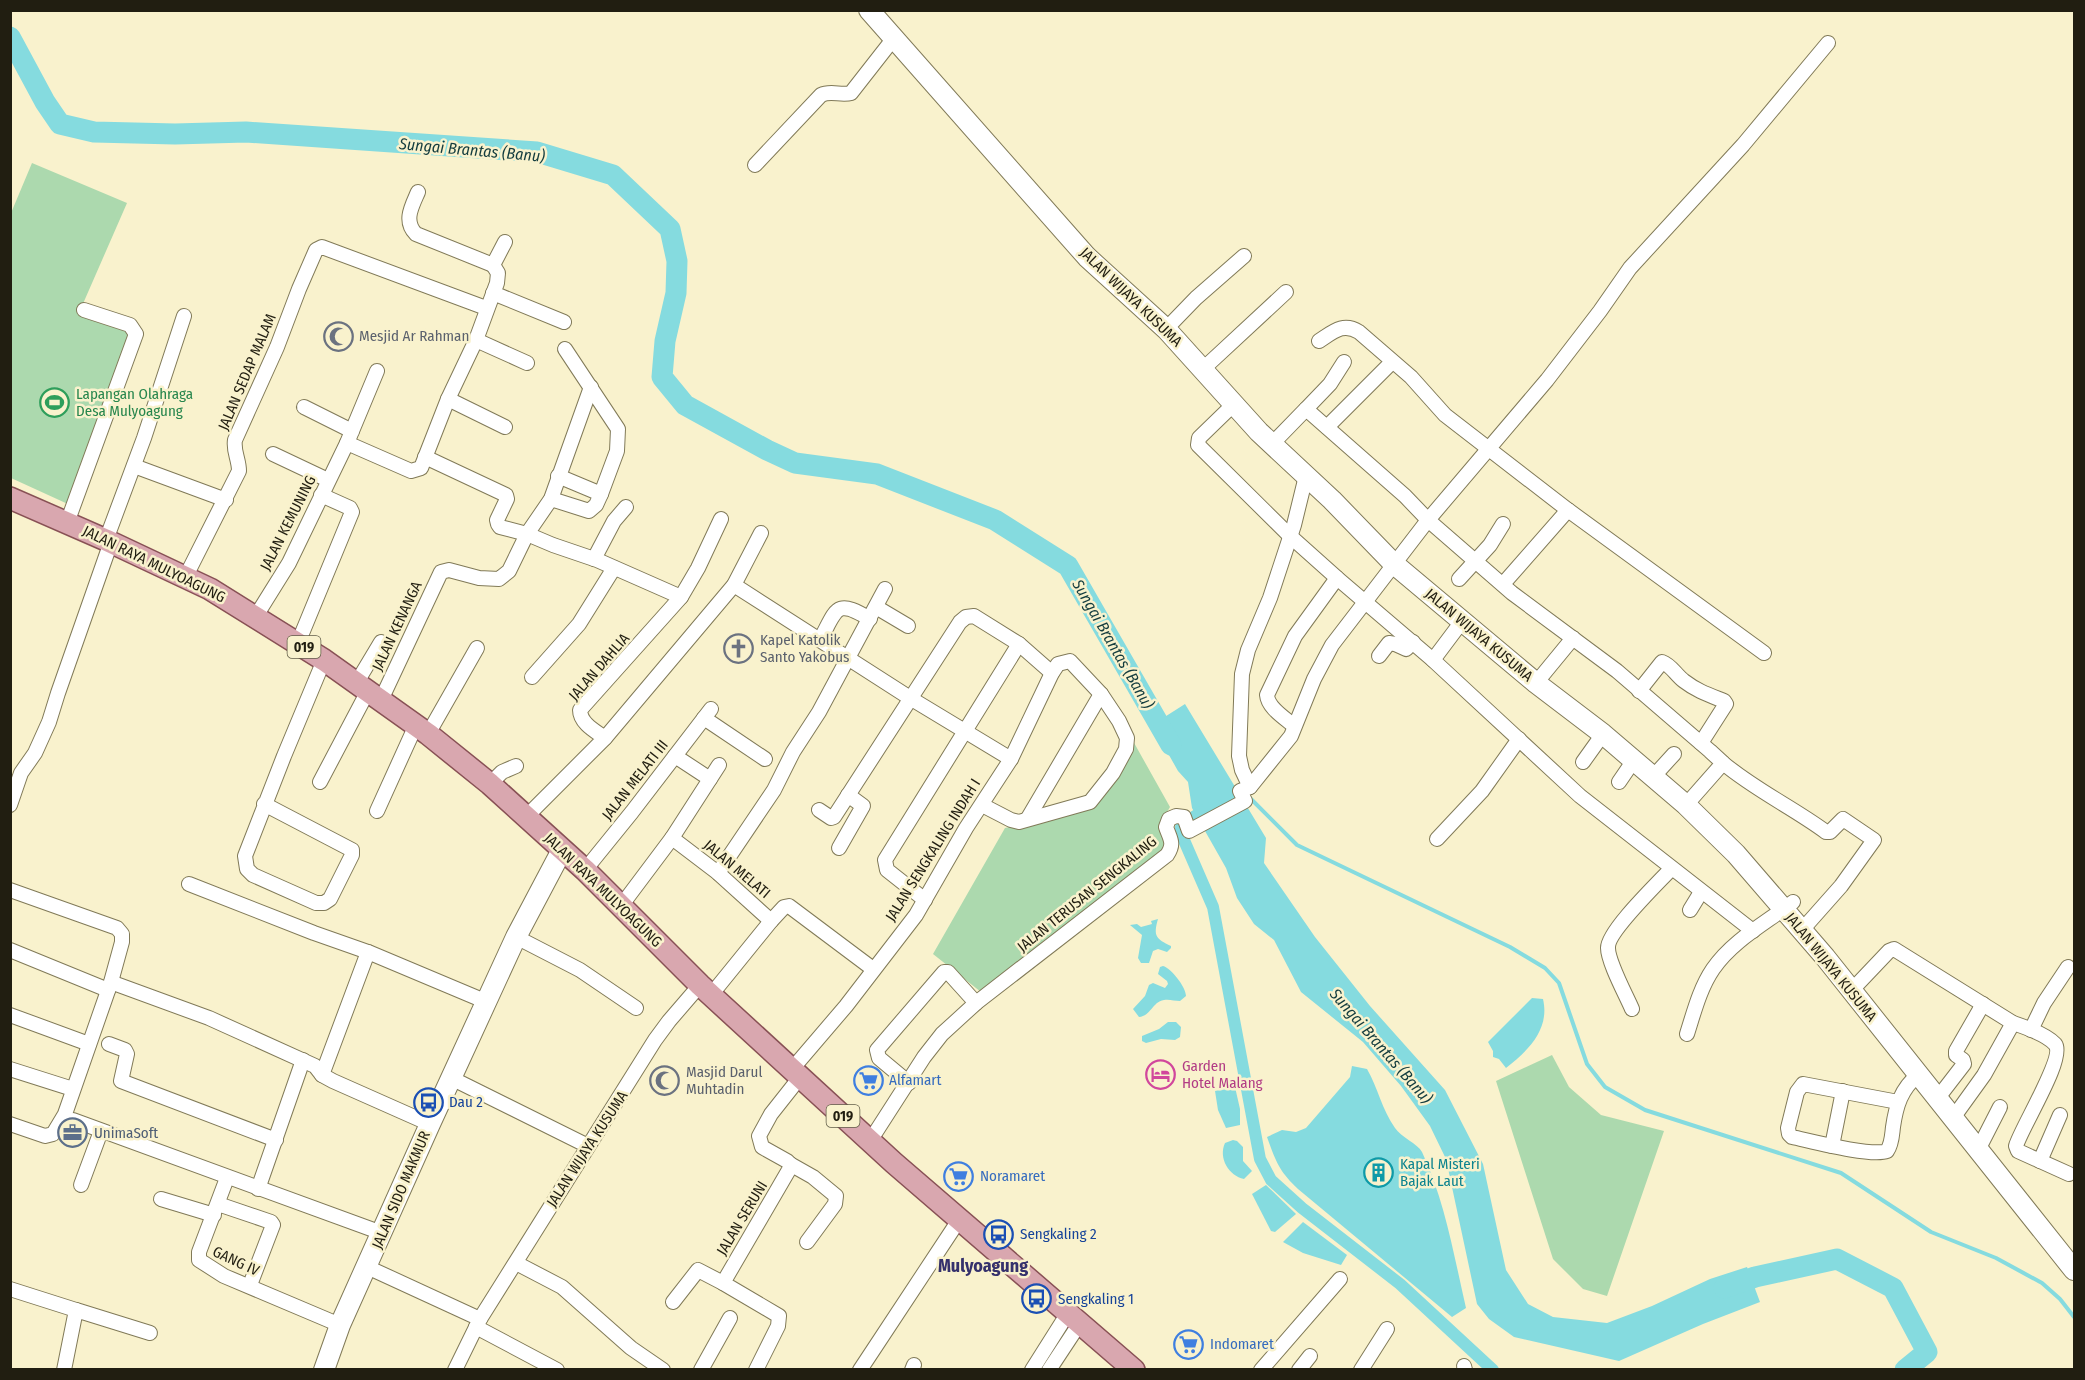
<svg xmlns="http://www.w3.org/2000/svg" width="2085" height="1380" viewBox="0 0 2085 1380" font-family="'Fira Sans Condensed',sans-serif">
<rect width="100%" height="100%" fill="#f9f2cd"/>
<g fill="#acd9ae">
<path d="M32,163L127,203L82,306L78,305L79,311L133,333L70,505L11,478V213Z"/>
<path d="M1133,741L1170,807L1163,819L1166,848L981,992L933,954L1005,828L1077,813L1101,799Z"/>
<path d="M1552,1055L1569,1087L1601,1115L1664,1131L1607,1296L1583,1289L1553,1259L1496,1081Z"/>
</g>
<g fill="#85dbdf">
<path d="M1185,704L1266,838L1264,863L1315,937L1370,1006L1445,1090L1483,1164L1506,1270L1528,1304L1553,1317L1607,1323L1652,1306L1710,1279L1747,1267L1760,1302L1703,1324L1619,1361L1514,1337L1489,1319L1477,1304L1446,1159L1430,1126L1401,1086L1363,1042L1301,992L1274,940L1254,924L1237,898L1226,868L1192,808L1188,782L1178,771L1152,725Z"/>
<path d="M1158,919C1153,936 1156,939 1171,946V948L1167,952L1158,949L1153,951L1149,963H1141L1138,958L1142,935L1130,925L1137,924L1141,927L1152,924L1151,921Z"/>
<path d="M1163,966C1171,968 1186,987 1186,996L1180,1001C1175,1001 1169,999 1164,1000C1152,1002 1151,1016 1139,1017L1133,1009L1145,996L1149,985L1153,983L1165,988L1168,984L1167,981L1158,974L1160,967Z"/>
<path d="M1532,998L1543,999C1550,1029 1529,1050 1506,1068L1499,1059L1493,1057V1051L1488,1042Z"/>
<path d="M1168,1022H1176L1181,1027L1180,1037L1175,1040L1161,1039L1146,1043L1142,1041V1036L1159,1029Z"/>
<path d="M1352,1066L1367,1069C1378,1088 1382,1110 1395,1128C1401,1137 1418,1144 1422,1152C1445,1201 1454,1256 1466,1308L1452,1317L1298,1189C1279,1171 1276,1162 1267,1137L1282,1130L1296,1132L1306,1128L1350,1077Z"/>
<path d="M1235,1087L1240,1109V1125L1226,1128L1218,1110L1215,1091Z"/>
<path d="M1233,1140L1237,1141L1243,1147V1161L1252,1171L1244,1179C1229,1176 1218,1158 1225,1143Z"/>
<path d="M1266,1185L1296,1214L1275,1232L1271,1231L1252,1194Z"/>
<path d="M1303,1222L1347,1255L1341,1265L1303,1253L1283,1242Z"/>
</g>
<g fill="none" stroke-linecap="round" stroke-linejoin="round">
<path stroke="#85dbdf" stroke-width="4" d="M1249,797L1297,845L1510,947L1545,968L1559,983L1587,1064L1605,1087L1645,1110L1841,1173L1931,1232L1996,1258L2042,1283L2060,1299L2074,1317"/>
<path stroke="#85dbdf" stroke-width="12" d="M1208,808L1182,824L1180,831L1213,907L1260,1159L1271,1180L1302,1208L1400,1284L1493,1370"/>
<g stroke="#85dbdf" stroke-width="21">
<path d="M10,37L45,102L60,124L94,132L175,134L246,132L537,152L613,175L670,229L677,261L676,293L665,341L662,377L685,405L767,450L795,463L877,474L995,520L1068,566L1171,745"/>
<path d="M1724,1288L1755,1277L1837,1259L1893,1288L1927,1352L1905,1370"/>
</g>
<defs>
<g id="minor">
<path d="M755,165L821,95C831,90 841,96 851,93L894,38"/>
<path d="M418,192C412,206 403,221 416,234L493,265"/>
<path d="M493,265L505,242"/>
<path d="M493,293L564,322"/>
<path d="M1166,329L1196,298L1244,256"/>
<path d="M476,340L527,363"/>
<path d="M1319,341C1333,332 1343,322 1359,332L1411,377L1445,415L1568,510L1764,653"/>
<path d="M565,349L618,429L617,451L601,494"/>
<path d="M1203,369L1286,292"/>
<path d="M448,399L505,427"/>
<path d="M1233,405L1199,438L1198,445L1290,536L1337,578L1433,660L1580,796L1753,931"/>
<path d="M304,407L352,431"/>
<path d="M1306,409L1330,384L1344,362"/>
<path d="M1327,427L1392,362"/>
<path d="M347,443L411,471L421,468L448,399L476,340L497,283L498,273L493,265"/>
<path d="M1272,444L1306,409L1405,496L1428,520L1512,593L1617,671L1710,751L1723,763L1686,805"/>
<path d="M273,454L328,480"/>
<path d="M425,457L506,495L507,499L497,520L498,524L500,527L527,534L553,545L597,560L681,597"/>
<path d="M134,466L226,500"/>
<path d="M551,499L589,511L596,505L601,494L558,476"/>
<path d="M67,523L136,334L130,325L84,310"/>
<path d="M106,540L144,438L184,316"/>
<path d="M594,559L614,521L626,507"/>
<path d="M186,576L239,471C239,459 233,451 235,440L277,347L299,289L316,250L322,247L486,308"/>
<path d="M1459,579L1490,545L1503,524"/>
<path d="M1503,584L1568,510"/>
<path d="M734,585L910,698L1011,759"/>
<path d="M876,607L908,626"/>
<path d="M256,616L289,563L347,443L377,371"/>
<path d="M820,640C837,609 835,598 870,619"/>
<path d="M298,643L352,512L350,508L321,495"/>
<path d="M1379,656L1389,643L1395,644L1406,649L1413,642"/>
<path d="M1433,660L1463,620"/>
<path d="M532,677L579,624L614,568"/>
<path d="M357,682L381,642"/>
<path d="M1536,683L1573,638"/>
<path d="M1639,691L1662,662C1671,665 1676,675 1684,681C1697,691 1709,695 1724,701L1726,704L1724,707L1701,743"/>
<path d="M381,700L441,572L449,570L479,578L499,579L509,571L527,534L551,499L591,387"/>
<path d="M704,718L765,759"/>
<path d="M1294,726C1285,718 1268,708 1267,695L1295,636L1337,578"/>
<path d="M428,734L477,648"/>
<path d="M605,738L734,585L761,533"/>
<path d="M1583,762L1603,734"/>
<path d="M1723,763C1755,790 1792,807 1826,832H1830L1843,819L1874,840L1841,886L1802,930"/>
<path d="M1653,777L1674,754"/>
<path d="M710,779L719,765"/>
<path d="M320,782L368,691"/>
<path d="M1619,782L1634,760"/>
<path d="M490,784L502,772L516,766"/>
<path d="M1250,787L1242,770L1239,756L1242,674L1248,650L1270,598L1294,525L1306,476"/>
<path d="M264,804L352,850V855L330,899L324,903H316L253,875L247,869L245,856L284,756L324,660"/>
<path d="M10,805L21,773L35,753L49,722L58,693L111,542"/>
<path d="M819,810L831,818L834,817L960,622L966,617L974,616L1019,644L1052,673"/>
<path d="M377,811L416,725"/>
<path d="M526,817L605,738C595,731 580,723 580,710L681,597L698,568L721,519"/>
<path d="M1028,818L1101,694"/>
<path d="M672,838L718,873L771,921L711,995"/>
<path d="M1437,839L1482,791L1519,739"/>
<path d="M839,848L863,806L848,795"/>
<path d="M585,870L632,812L711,709"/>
<path d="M718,873L774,790L793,752L819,712L885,589"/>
<path d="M189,884L314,933L368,952L487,1002"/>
<path d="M10,890L117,928L122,934V942L111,982L65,1114L53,1134L45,1136L10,1124"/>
<path d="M925,900L887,870L885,860L1019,644"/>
<path d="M621,906L672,838L710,779L675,756"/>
<path d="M1690,910L1701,892"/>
<path d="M771,921L784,907L789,906L873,969"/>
<path d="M516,937L580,970L636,1008"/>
<path d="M10,950L108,990"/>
<path d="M116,984L209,1018L315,1066L322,1075L333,1081L430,1124"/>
<path d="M1851,991L1889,951L1894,949L2013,1023C2025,1027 2047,1035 2055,1044C2066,1057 2021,1128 2016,1146L2018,1151L2069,1174"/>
<path d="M1632,1009C1626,995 1608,962 1608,948C1607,932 1658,883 1671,869"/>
<path d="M10,1015L89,1044"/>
<path d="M2031,1030L2044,1003L2068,967"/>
<path d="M1687,1034C1694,1012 1700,988 1713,969C1733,940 1766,923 1793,902"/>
<path d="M109,1044L125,1050L127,1054L121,1081L276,1140"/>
<path d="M793,1068L846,1006L916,915L966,828L1011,759L1052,673L1058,664L1070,661L1101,694L1119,721L1127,738L1126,749L1113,773L1090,802L1019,822L1011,820L982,805"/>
<path d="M10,1069L73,1089"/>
<path d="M322,1075L368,952"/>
<path d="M451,1078L588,1146"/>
<path d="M909,1083L879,1058L877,1050L944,972H948L976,1003"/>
<path d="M1937,1099L1964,1064L1963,1060L1956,1055V1051L1983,1004"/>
<path d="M1898,1102L1803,1084L1797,1092L1788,1128L1789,1134L1792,1137C1811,1141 1871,1157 1887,1151C1892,1144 1892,1135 1893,1127C1896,1106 1901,1089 1918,1075"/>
<path d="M1953,1118L1984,1075L2013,1023"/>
<path d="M73,1120L382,1233"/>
<path d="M870,1141L924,1057L942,1034L976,1003L1167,855C1175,843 1170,839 1166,827L1169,819L1176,816L1184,817L1189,831L1245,801L1240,791L1250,787L1291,736L1314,679L1332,645L1428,520L1547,380L1600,311L1630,268L1743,145L1828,43"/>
<path d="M1832,1146L1843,1091"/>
<path d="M1978,1150L2000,1107"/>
<path d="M2040,1161L2060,1115"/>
<path d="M790,1164L813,1177L836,1196L835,1204L807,1242"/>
<path d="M227,1178L199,1252V1260L224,1276L340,1325"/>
<path d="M81,1185L101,1131"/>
<path d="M258,1189L303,1060"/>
<path d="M161,1199L214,1215"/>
<path d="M218,1204L271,1222L273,1225L250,1285"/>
<path d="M516,1263L562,1287L631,1348L663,1370"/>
<path d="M367,1267L480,1319"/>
<path d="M10,1289L76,1310"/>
<path d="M673,1302L698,1270L723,1283"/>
<path d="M476,1327L557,1370"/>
<path d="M1464,1366L1465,1370"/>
<path d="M64,1370L76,1310L150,1333"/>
<path d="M455,1370L480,1319L655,1040L669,1021L700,985"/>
<path d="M701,1370L730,1318"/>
<path d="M756,1370L778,1326L779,1316L723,1283L790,1168V1164L787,1161L762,1147L759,1136L771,1114L801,1076"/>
<path d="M860,1370L959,1220"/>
<path d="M912,1370L914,1365"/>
<path d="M1032,1370L1068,1313"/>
<path d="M1049,1370L1080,1323"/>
<path d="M1261,1370L1340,1279"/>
<path d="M1299,1370L1310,1356"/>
<path d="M1361,1370L1387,1329"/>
</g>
<g id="secondary">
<path d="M869,10L1087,257L1166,329L1259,432L1332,500L1394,564L1536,683L1603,734L1686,805L1736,854L1825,957L2074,1270"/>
<path d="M324,1370L340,1325L430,1124L516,937L562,850"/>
</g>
<path id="primary" d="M10,498L106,540L210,589L324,660L428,734L490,784L585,870L700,985L894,1163L1134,1370"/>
</defs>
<use href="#minor" stroke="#817a58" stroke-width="16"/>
<use href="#secondary" stroke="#817a58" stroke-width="22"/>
<use href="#primary" stroke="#885155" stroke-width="24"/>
<use href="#minor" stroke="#fff" stroke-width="14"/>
<use href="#secondary" stroke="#fff" stroke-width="20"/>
<use href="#primary" stroke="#d9a7af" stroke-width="21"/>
</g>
<defs>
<symbol id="mosque-ring" viewBox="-11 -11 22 22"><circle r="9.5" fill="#f9f2cd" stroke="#6b7280" stroke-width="1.5"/><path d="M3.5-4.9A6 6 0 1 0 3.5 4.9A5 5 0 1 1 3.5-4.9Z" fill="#6b7280"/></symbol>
<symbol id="stadium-ring" viewBox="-11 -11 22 22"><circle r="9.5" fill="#f9f2cd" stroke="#2e9e5b" stroke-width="1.5"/><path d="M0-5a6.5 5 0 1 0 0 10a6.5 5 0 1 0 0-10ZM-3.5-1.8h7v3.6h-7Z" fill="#2e9e5b"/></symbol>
<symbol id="church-ring" viewBox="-11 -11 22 22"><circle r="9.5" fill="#f9f2cd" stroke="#6b7280" stroke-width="1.5"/><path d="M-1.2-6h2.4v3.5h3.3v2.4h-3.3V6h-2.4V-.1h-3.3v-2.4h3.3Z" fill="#6b7280"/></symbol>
<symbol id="hotel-ring" viewBox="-11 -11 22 22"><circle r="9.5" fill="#f9f2cd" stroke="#d1479c" stroke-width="1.5"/><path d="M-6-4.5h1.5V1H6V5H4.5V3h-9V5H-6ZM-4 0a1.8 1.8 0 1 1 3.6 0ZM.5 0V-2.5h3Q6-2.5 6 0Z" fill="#d1479c"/></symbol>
<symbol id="supermarket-ring" viewBox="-11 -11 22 22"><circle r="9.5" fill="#f9f2cd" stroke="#3f7fe0" stroke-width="1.5"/><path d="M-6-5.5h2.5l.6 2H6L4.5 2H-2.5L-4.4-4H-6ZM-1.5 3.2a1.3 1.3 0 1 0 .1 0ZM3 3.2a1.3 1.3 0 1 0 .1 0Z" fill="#3f7fe0"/></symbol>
<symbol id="bus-ring" viewBox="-11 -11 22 22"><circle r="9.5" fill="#f9f2cd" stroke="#1a4fb4" stroke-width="1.5"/><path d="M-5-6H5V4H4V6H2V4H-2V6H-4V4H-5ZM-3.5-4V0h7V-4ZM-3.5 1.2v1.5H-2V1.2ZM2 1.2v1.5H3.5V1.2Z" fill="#1a4fb4"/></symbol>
<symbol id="office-ring" viewBox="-11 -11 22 22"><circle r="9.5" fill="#f9f2cd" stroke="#5c6f8a" stroke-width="1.5"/><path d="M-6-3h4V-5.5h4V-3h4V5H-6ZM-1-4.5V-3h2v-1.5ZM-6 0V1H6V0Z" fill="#5c6f8a"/></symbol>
<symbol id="building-ring" viewBox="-11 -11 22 22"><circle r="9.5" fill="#f9f2cd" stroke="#0f9aa8" stroke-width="1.5"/><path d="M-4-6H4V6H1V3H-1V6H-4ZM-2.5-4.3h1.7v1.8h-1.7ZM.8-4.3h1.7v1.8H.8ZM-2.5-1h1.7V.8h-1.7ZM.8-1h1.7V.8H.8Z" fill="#0f9aa8"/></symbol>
</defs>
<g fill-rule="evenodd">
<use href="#mosque-ring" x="322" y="320" width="33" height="33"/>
<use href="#stadium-ring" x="38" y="386" width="33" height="33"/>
<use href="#church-ring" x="722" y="632" width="33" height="33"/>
<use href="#hotel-ring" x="1144" y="1058" width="33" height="33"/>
<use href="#supermarket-ring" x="852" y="1064" width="33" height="33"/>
<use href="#mosque-ring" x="648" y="1064" width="33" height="33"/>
<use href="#bus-ring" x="412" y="1086" width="33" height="33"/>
<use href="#office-ring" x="56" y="1116" width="33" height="33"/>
<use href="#building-ring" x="1362" y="1156" width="33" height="33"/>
<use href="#supermarket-ring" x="942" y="1160" width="33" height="33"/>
<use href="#bus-ring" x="982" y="1218" width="33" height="33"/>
<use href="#bus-ring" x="1020" y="1282" width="33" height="33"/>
<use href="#supermarket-ring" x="1172" y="1328" width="33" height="33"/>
</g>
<g text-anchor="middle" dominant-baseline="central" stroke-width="5" stroke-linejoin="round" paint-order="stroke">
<g fill="#f9f2cd" stroke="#625e49" stroke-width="1.5">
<rect x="287.5" y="636" width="33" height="22" rx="4.5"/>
<rect x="826.5" y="1105" width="33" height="22" rx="4.5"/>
</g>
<g font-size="14" font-weight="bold" fill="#211e11">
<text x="304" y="647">019</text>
<text x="843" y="1116">019</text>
</g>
<g font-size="15" fill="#211e11" stroke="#f9f2cd">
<text transform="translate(1131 297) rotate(44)">JALAN WIJAYA KUSUMA</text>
<text transform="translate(247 372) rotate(-67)">JALAN SEDAP MALAM</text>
<text transform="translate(288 523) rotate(-63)">JALAN KEMUNING</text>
<text transform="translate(154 564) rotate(26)">JALAN RAYA MULYOAGUNG</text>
<text transform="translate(397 626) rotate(-65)">JALAN KENANGA</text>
<text transform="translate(1479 635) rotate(40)">JALAN WIJAYA KUSUMA</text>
<text transform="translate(599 667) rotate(-49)">JALAN DAHLIA</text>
<text transform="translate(635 780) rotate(-52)">JALAN MELATI III</text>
<text transform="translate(933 850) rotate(-58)">JALAN SENGKALING INDAH I</text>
<text transform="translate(737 869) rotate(40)">JALAN MELATI</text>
<text transform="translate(603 890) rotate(44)">JALAN RAYA MULYOAGUNG</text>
<text transform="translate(1087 894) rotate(-39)">JALAN TERUSAN SENGKALING</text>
<text transform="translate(1831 967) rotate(51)">JALAN WIJAYA KUSUMA</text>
<text transform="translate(587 1149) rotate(-57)">JALAN WIJAYA KUSUMA</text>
<text transform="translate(401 1190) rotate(-67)">JALAN SIDO MAKMUR</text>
<text transform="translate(742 1218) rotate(-59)">JALAN SERUNI</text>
<text transform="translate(236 1261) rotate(25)">GANG IV</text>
</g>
<g font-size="15" fill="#5b616d" stroke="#f9f2cd" text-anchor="start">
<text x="359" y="336">Mesjid Ar Rahman</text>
<text x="760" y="640">Kapel Katolik<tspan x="760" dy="17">Santo Yakobus</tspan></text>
<text x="686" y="1072">Masjid Darul<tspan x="686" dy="17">Muhtadin</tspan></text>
</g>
<g font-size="15" fill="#27864d" stroke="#f9f2cd" text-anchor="start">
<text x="76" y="394">Lapangan Olahraga<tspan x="76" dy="17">Desa Mulyoagung</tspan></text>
</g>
<g font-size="15" fill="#b23c85" stroke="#f9f2cd" text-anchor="start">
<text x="1182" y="1066">Garden<tspan x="1182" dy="17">Hotel Malang</tspan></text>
</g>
<g font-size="15" fill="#366cbe" stroke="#f9f2cd" text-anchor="start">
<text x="889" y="1080">Alfamart</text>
<text x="980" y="1176">Noramaret</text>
<text x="1210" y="1344">Indomaret</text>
</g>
<g font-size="15" fill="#164399" stroke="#f9f2cd" text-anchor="start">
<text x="449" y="1102">Dau 2</text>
<text x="1020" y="1234">Sengkaling 2</text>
<text x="1058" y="1299">Sengkaling 1</text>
</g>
<g font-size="15" fill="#4e5e75" stroke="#f9f2cd" text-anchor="start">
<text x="94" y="1133">UnimaSoft</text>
</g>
<g font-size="15" fill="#0d838f" stroke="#f9f2cd" text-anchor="start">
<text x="1400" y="1164">Kapal Misteri<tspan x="1400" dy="17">Bajak Laut</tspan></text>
</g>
<g font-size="16" font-style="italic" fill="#133c3e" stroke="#f9f2cd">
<text transform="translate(472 150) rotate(5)">Sungai Brantas (Banu)</text>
<text transform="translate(1113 644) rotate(60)">Sungai Brantas (Banu)</text>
<text transform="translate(1381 1046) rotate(49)">Sungai Brantas (Banu)</text>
</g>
<g font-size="18" font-weight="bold" fill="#35316c" stroke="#f9f2cd">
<text x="983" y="1266">Mulyoagung</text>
</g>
</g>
<rect width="2085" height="1380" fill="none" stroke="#211e11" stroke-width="24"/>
</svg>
